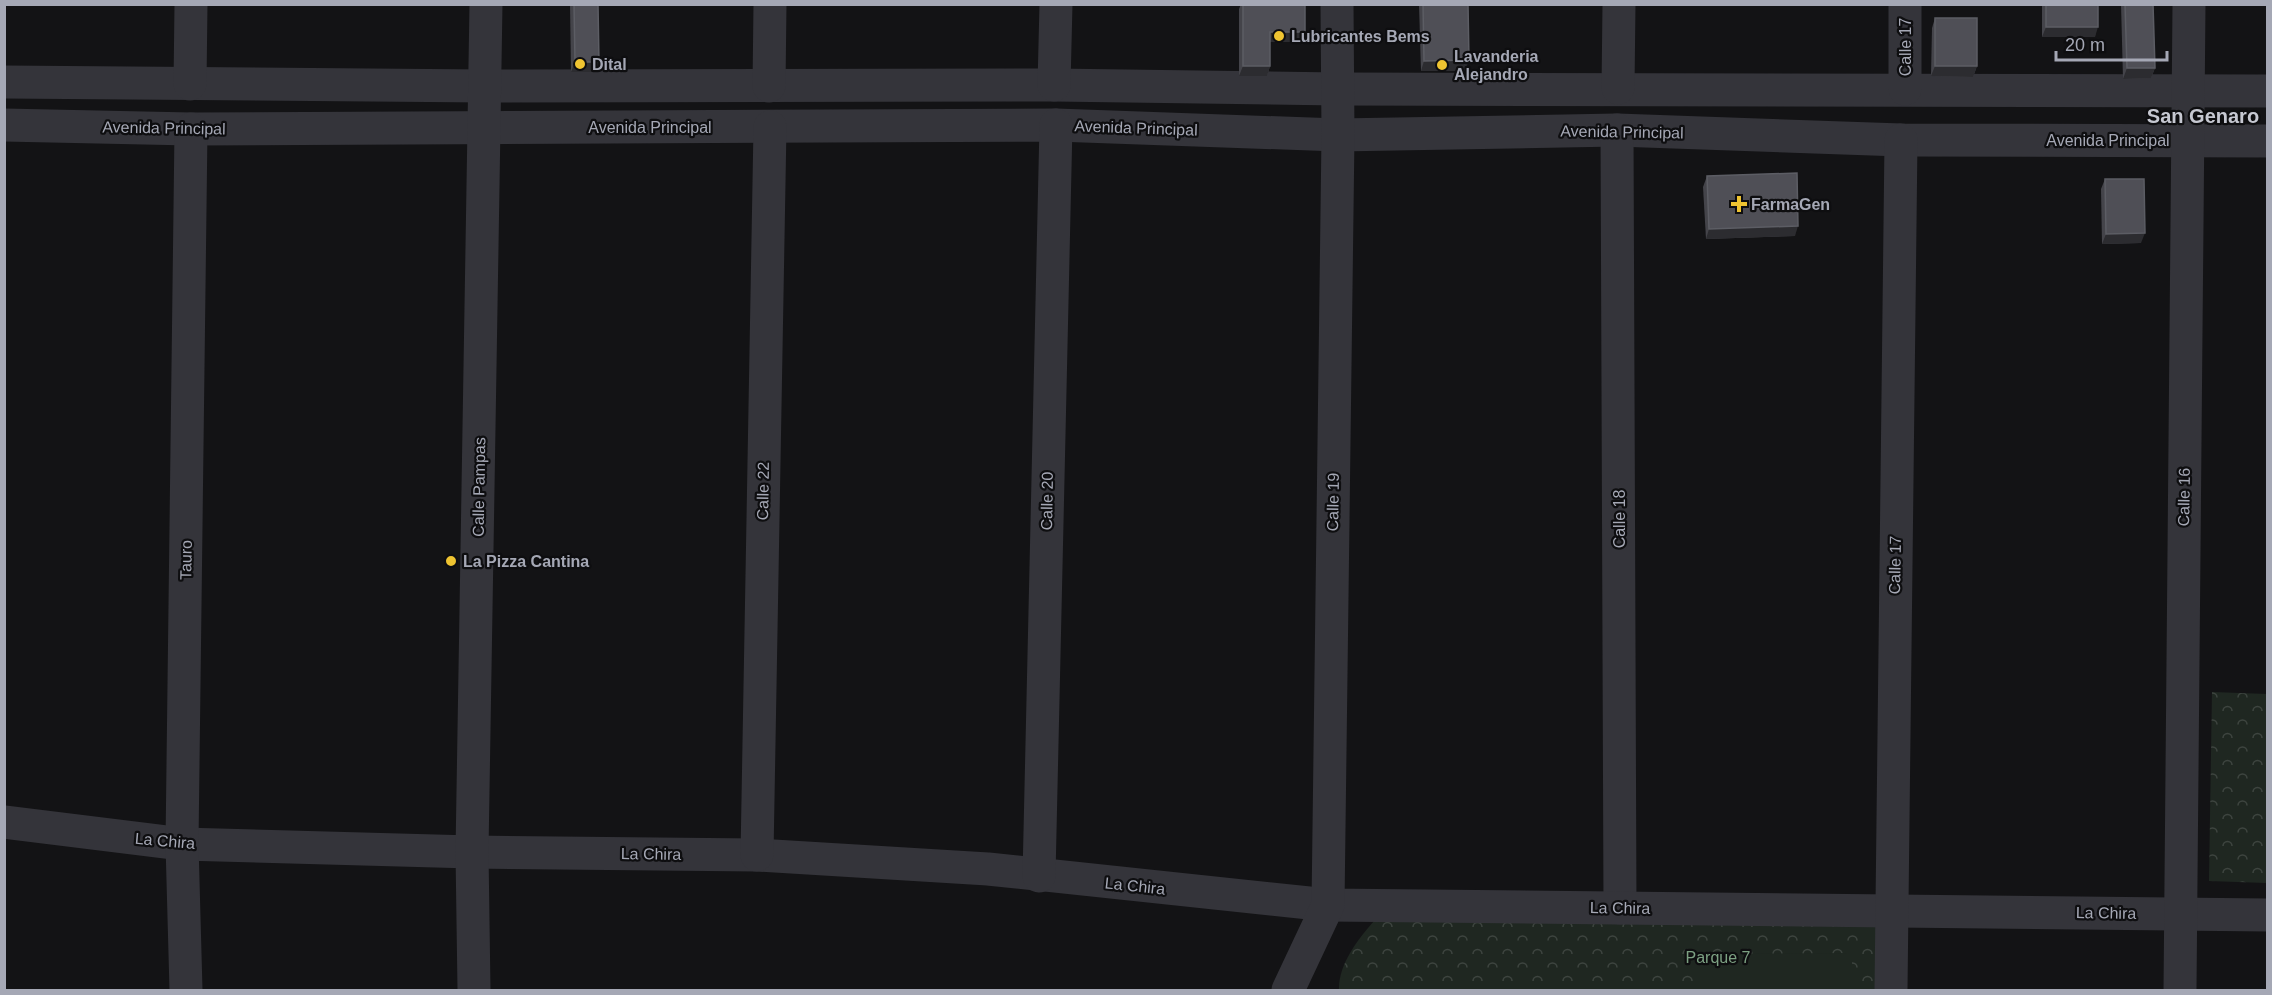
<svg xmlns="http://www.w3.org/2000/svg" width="2272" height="995" viewBox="0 0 2272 995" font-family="Helvetica,sans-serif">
<defs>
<pattern id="park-crowns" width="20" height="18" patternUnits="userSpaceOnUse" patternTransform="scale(1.5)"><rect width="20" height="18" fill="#1f2721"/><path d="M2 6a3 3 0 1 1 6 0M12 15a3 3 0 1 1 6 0" fill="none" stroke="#3d443f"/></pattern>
</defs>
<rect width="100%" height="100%" fill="#131315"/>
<g fill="url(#park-crowns)">
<path d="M2212,692L2267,694V883L2209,881Z"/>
<path d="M1374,921L1876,924L1877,990H1339C1338,965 1358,939 1374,921Z"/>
</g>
<path fill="#1f2721" d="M1852,953V990H1693V954Z"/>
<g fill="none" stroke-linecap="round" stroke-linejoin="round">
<g stroke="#34343a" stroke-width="33">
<path d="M4,82L486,86L1054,85L1339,89L2268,91"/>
<path d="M190,84L191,4"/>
<path d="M1054,85L1056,4"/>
<path d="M769,86L770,4"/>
<path d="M1618,88L1619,4"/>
<path d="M1905,89V4"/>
<path d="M4,125L191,129L1056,125L1338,135L1617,130L1901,140L2268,141"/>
<path d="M1617,130L1620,908"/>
<path d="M4,822L182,844L472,852L757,855L988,869L1328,905L2268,915"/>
<path d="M757,855L770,127"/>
<path d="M1039,876L1056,125"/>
<path d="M186,990L182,844L191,129"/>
<path d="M474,990L472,852L486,4"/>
<path d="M1288,990L1328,905L1338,135L1337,4"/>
<path d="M1891,990L1901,140"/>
<path d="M2180,990L2189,4"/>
</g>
</g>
<g fill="#44444a">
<path d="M570,4H598L596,72H571Z"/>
<path d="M1241,4H1305V32L1301,42H1270V66L1267,76H1239V9Z"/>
<path d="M1419,4H1468L1465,71H1421Z"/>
<path d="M2042,4H2098L2095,37H2042Z"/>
<path d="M2121,4H2153L2155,68L2151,78L2123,79Z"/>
<path d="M1935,18L1977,66L1973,77L1931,76L1932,28Z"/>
<path d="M1707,176L1795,236L1706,239L1703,187Z"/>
<path d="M2105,179L2141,243L2102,244L2101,189Z"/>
</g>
<g fill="#2c2c30">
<path d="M2046,27H2098L2095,37H2042Z"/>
<path d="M1270,32H1305L1301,42H1267Z"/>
<path d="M1469,60L1465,71H1421L1424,61Z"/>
<path d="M575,62H599L596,72H571Z"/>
<path d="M1243,66H1270L1267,76H1239Z"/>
<path d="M1935,66H1977L1973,77L1931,76Z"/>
<path d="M2127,68H2155L2151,78L2123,79Z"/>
<path d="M1798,226L1795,236L1706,239L1709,229Z"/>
<path d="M2145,233L2141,243L2102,244L2106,234Z"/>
</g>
<g fill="#4f4f56" stroke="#5c5d64" stroke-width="1.5">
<path d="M574,4H598L599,62H575Z"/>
<path d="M1243,4H1305V32H1270V66H1243Z"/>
<path d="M1423,4H1468L1469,60L1424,61Z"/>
<rect x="2046" y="4" width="52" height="23"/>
<path d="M2125,4H2153L2155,68H2127Z"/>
<rect x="1935" y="18" width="42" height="48"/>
<path d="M1797,173L1798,226L1709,229L1707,176Z"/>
<path d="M2105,179H2144L2145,233L2106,234Z"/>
</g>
<g fill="#efc431" stroke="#0e0e10" stroke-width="2">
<circle cx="1279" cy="36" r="6"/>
<circle cx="580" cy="64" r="6"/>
<circle cx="1442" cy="65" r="6"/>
<path d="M1736 195h6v6h6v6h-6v6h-6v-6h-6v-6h6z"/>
<circle cx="451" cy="561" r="6"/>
</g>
<g text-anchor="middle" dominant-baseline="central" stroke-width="4.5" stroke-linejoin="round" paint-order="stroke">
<g font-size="16" font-weight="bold" fill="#a5a8b5" stroke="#0e0e10" text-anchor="start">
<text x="1291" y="36">Lubricantes Bems</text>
<text x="1454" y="56">Lavanderia<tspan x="1454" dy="18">Alejandro</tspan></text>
<text x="592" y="64">Dital</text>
<text x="1751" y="204">FarmaGen</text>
<text x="463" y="561">La Pizza Cantina</text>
</g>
<g font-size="16" fill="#a5a8b5" stroke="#0e0e10">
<text transform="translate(1905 47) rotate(-90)">Calle 17</text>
<text x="650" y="127">Avenida Principal</text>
<text transform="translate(164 128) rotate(1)">Avenida Principal</text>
<text transform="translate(1136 128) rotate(2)">Avenida Principal</text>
<text transform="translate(1622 132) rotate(1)">Avenida Principal</text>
<text x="2108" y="140">Avenida Principal</text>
<text transform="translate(479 487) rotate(-89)">Calle Pampas</text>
<text transform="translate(763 491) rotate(-89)">Calle 22</text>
<text transform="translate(2184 497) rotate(-89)">Calle 16</text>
<text transform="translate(1047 501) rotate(-89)">Calle 20</text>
<text transform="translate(1333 502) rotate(-89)">Calle 19</text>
<text transform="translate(1619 519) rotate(-90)">Calle 18</text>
<text transform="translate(186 560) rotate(-89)">Tauro</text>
<text transform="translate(1895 565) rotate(-89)">Calle 17</text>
<text transform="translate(165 841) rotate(5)">La Chira</text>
<text transform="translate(651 854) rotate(1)">La Chira</text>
<text transform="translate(1135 886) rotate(6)">La Chira</text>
<text transform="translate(1620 908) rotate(1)">La Chira</text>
<text transform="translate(2106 913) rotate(1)">La Chira</text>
</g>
<g font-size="16" fill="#7ca082" stroke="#0e0e10">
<text x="1718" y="957">Parque 7</text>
</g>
<g font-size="20" font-weight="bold" fill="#c6c8d1" stroke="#0e0e10">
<text x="2203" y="116">San Genaro</text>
</g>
</g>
<rect width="2272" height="995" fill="none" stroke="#a5a8b5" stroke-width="12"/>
<path d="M2056 51v9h111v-9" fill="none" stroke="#a5a8b5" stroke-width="3"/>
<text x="2065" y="51" font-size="18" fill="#a5a8b5" stroke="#0e0e10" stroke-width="4.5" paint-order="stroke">20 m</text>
</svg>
